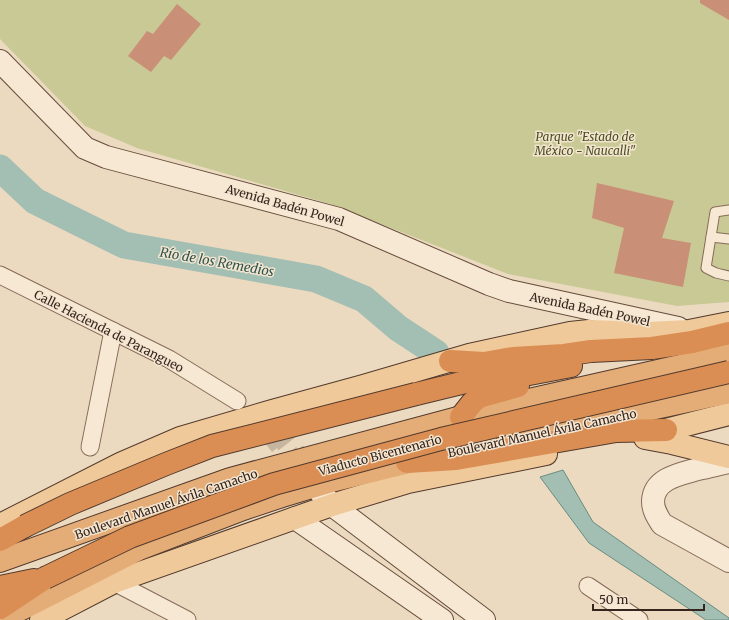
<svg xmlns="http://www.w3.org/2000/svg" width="729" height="620" viewBox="0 0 729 620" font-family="Merriweather,serif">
<rect width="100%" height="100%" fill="#ecdac0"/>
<path fill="#c9c995" d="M0,0H729V302L677,306L508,274L330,204L137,148L85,126L0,39Z"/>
<path fill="#a3beb3" stroke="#6b8c7f" d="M563,470L593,522L729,618V620H706L589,543L540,477Z"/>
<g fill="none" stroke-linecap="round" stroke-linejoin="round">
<path stroke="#a3beb3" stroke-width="27" d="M0,168L35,201L124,245L316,279L364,299L398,328L436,353"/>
</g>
<g fill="#c98f77">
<path d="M700,0H729V20L700,3Z"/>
<path d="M177,4L201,24L171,60L164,56L151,72L128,56L147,31L153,34Z"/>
<path d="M597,183L674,201L662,238L691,243L683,287L614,273L624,228L592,218Z"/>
</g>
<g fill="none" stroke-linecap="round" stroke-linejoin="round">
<path stroke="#c7b69f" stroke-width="22" stroke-dasharray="22 11" stroke-linecap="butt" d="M274,426L311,474"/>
<path stroke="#c7b69f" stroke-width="22" stroke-dasharray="22 11" stroke-linecap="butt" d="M267,428L305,476"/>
<defs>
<g id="service">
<path d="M729,210L715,212L706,268L716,273L729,276"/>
<path d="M711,237L729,239"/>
</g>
<g id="minor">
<path d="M0,275L169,359L237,401"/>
<path d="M90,447L113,331"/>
<path d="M114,582L187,620"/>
<path d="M588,586L639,620"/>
</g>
<path id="tertiary" d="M729,462C719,464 709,467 698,469C681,474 654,478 653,501C653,510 657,516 662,524L729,561"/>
<g id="secondary">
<path d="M0,61L85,148L106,157L339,219L489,284L509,291L678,328"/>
<path d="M321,493L332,505L484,620"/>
<path d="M295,518L442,620"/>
</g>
<g id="primary">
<path d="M647,433L666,430L729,414"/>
<path d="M645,438L672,443L729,457"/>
<path d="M0,525L122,463L180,438L272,411L363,386L469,355L570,333L589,331L648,333L689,331L729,323"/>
<path d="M41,620L114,582L332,505L408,482L546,454"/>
</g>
<g id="trunk">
<path d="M508,440L729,392"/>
<path d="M0,561L230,479L461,417L529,400L729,355"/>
<path d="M0,620L139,549L243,509L282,496L335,480L425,458"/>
</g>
<g id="motorway">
<path d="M450,361L484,363L513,358L564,355L591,351L652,348L692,342L729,333"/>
<path d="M486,377L490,379L498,380L571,366"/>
<path d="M416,394L486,377L490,374L499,370"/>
<path d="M461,417L472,403L479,397L518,386"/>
<path d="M407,462L456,459L616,431L666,430"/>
<path d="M0,540L25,526"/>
<path d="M0,587L34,580"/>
<path d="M0,608L45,578"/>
</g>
</defs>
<use href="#service" stroke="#856b59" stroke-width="11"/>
<use href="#minor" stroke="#856b59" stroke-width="19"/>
<use href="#tertiary" stroke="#856b59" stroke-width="24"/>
<use href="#secondary" stroke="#664c3c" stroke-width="24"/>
<use href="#primary" stroke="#523a2d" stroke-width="24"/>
<use href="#trunk" stroke="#523a2d" stroke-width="24"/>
<use href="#motorway" stroke="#523a2d" stroke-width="24"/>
<use href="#service" stroke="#f7e8d3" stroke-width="9"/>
<use href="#minor" stroke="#f7e8d3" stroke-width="17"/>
<use href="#tertiary" stroke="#f7e8d3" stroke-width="22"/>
<use href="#secondary" stroke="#f7e8d3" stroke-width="22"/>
<use href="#primary" stroke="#efc999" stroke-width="22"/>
<use href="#trunk" stroke="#e4ac76" stroke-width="22"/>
<use href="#motorway" stroke="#da8e53" stroke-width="22"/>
<defs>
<g id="motorway-bridge">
<path d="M25,526L70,504L166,464L212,446L416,394"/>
<path d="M45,578L130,537L274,484L441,439L729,372"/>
</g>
</defs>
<use href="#motorway-bridge" stroke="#523a2d" stroke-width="24" stroke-linecap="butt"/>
<use href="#motorway-bridge" stroke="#da8e53" stroke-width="22"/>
</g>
<g text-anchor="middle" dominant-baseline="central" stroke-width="3" stroke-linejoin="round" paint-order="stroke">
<g font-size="12" font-style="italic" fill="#4b5024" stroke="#f4e5d0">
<text x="585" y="136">Parque "Estado de<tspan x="585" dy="14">México - Naucalli"</tspan></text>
</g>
<g font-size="12" fill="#35251d" stroke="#f4e5d0">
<text transform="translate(285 205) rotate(16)">Avenida Badén Powel</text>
<text transform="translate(590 309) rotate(12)">Avenida Badén Powel</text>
<text transform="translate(109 331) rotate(27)">Calle Hacienda de Parangueo</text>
<text transform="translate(542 433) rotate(-12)">Boulevard Manuel Ávila Camacho</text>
<text transform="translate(380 455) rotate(-15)">Viaducto Bicentenario</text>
<text transform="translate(166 504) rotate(-19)">Boulevard Manuel Ávila Camacho</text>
</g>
<g font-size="13" font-style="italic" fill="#2c544d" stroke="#f4e5d0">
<text transform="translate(217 262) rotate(10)">Río de los Remedios</text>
</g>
</g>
<path d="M593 604v6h111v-6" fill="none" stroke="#35251d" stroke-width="2"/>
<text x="599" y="604" font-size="12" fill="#35251d" stroke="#f4e5d0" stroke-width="3" paint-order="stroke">50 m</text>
</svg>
